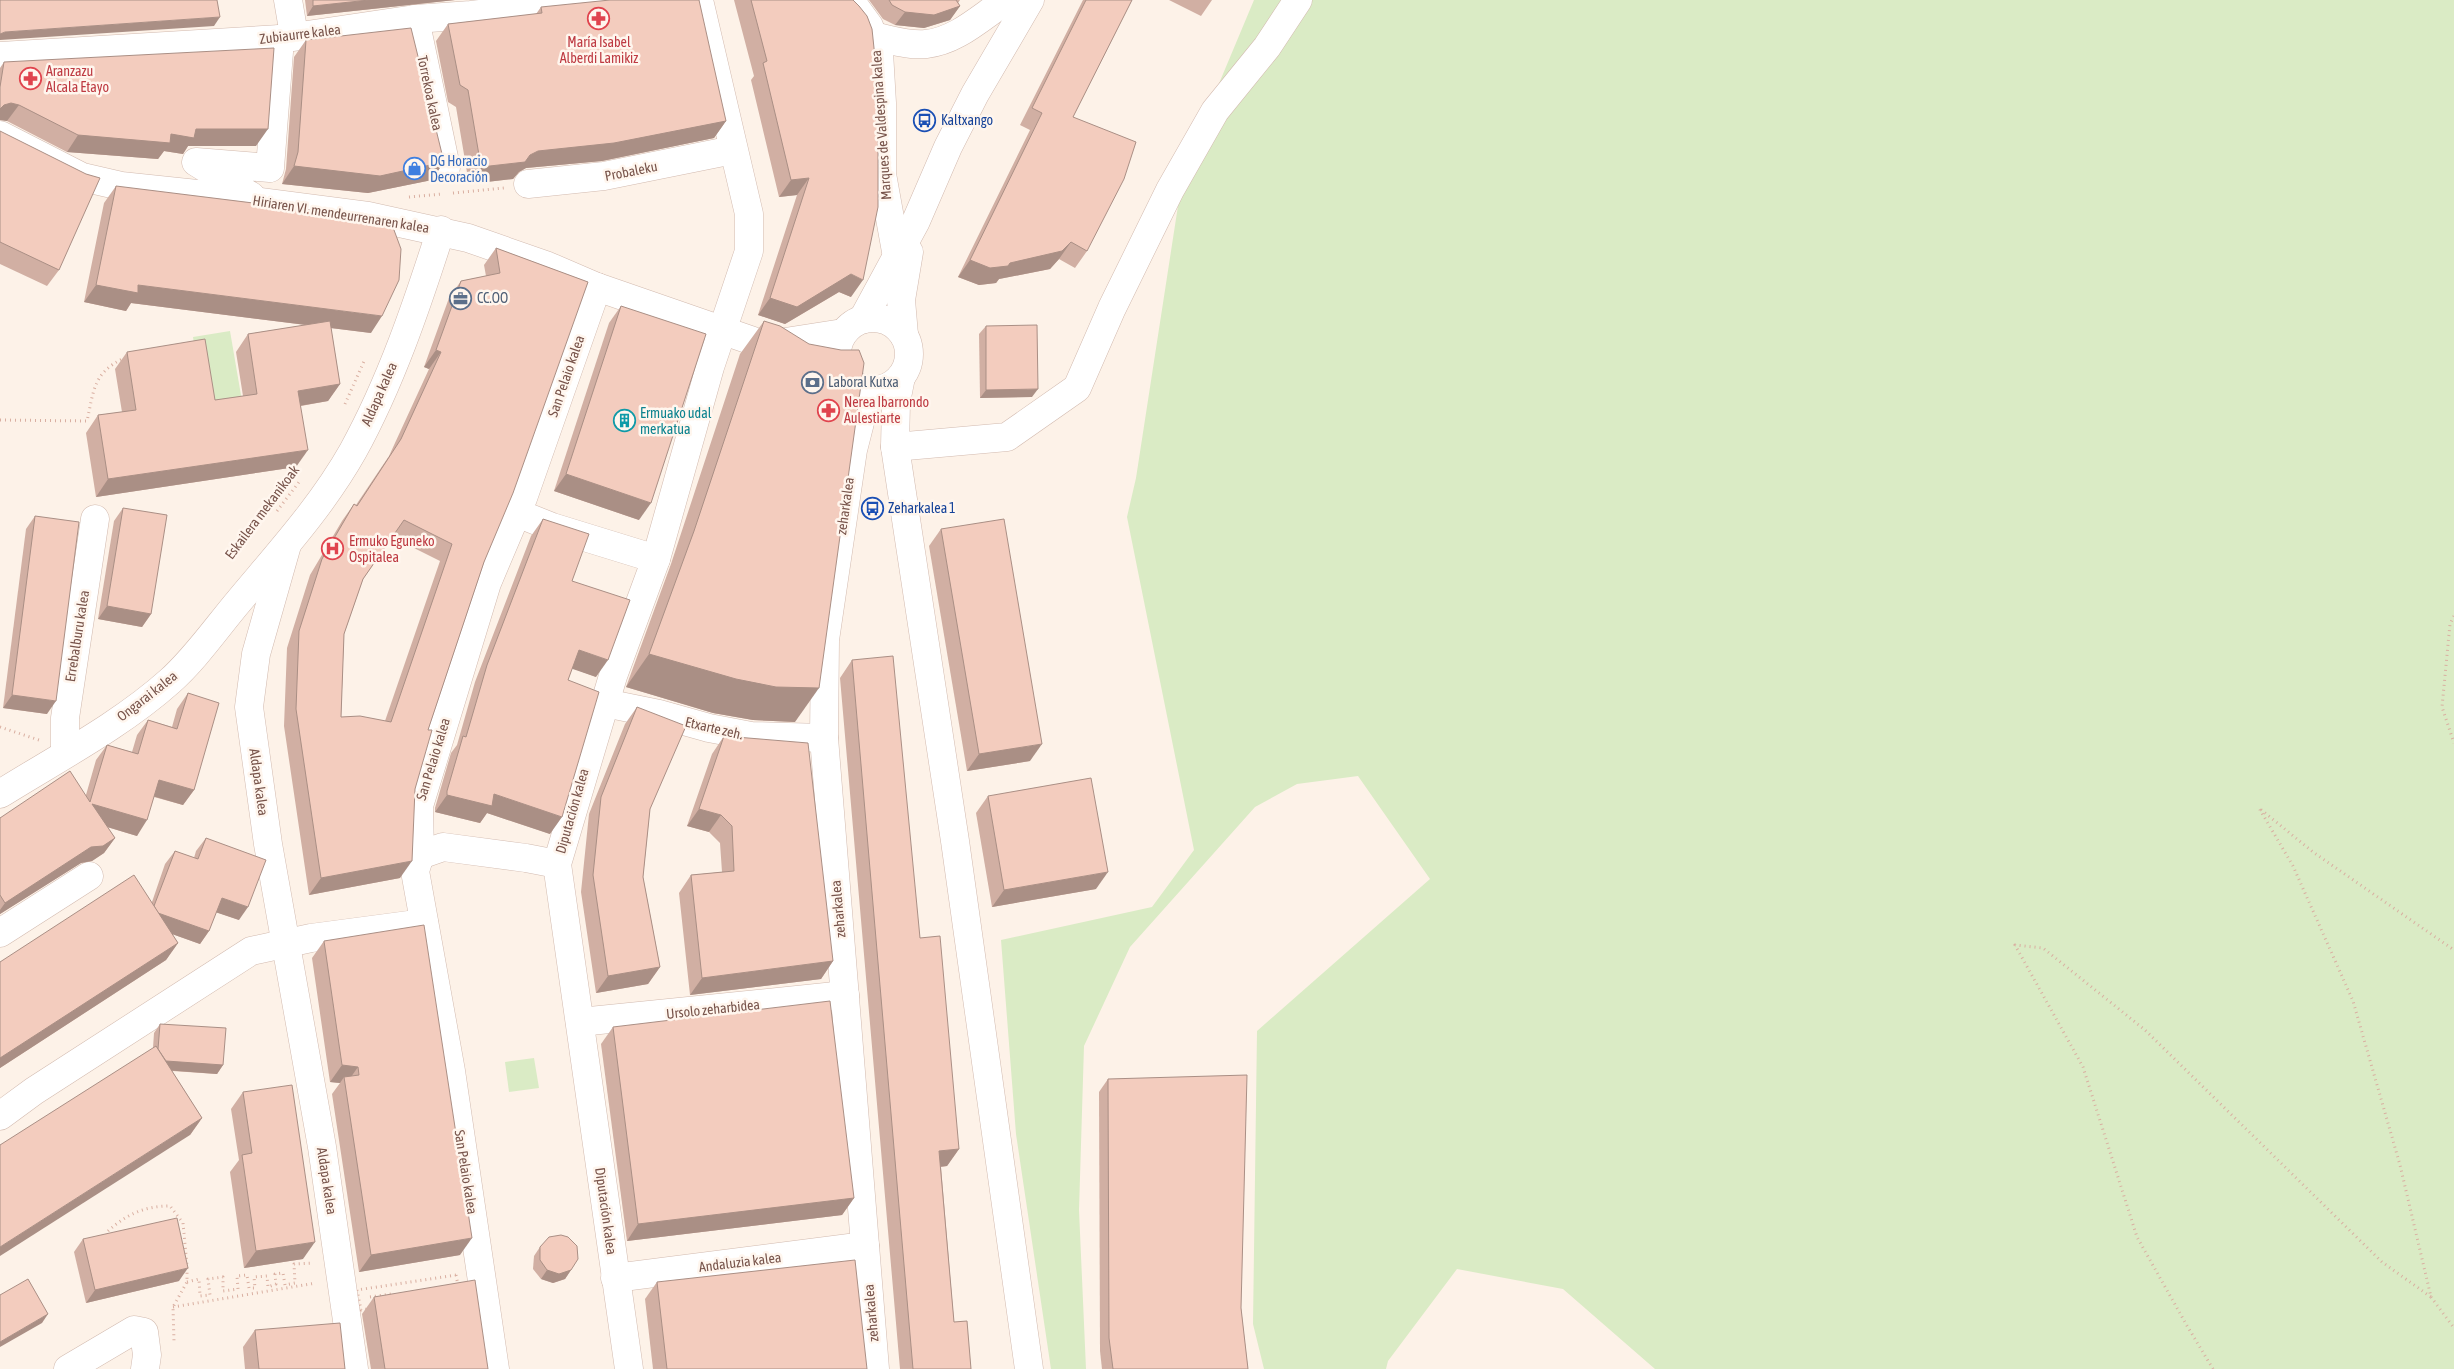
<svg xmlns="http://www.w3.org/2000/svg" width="2454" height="1369" viewBox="0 0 2454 1369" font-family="'Asap Condensed',sans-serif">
<rect width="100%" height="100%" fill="#fdf2e8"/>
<g fill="#daebc5">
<path d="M1254,0H2454V1369H1655L1563,1289L1457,1269L1388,1361L1386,1369H1264L1253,1324L1257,1031L1430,879L1358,776L1297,784L1255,807L1130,947L1084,1046L1079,1210L1086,1369H1051L1016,1134L1001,940L1152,907L1194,850L1127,517L1136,478L1184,167Z"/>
<path d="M230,331L243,407L205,414L193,337Z"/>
<path d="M534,1058L539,1088L509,1092L505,1062Z"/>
</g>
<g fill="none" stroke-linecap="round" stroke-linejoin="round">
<defs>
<g id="minor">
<path d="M288,0L294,35"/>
<path d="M850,0L869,26L879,52L882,103V174L897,257"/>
<path d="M415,19L446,167"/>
<path d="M872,36C889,39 908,46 926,44C957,41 982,16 1007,0"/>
<path d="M0,56L280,39L415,19L471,15L599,0"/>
<path d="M0,135L82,177L121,186L216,196L368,216L468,238L548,266L597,287L753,341L783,357"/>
<path d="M528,184L604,176L733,150"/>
<path d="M251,196L196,162L270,168L280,39"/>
<circle cx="873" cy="354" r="36"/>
<path d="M863,319L916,221L948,147L975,94L1030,0"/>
<path d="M904,335L901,300L909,252"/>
<path d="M766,345L843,333"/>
<path d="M901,377L896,402L895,447L955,841L1029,1369"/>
<path d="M868,391L853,450L825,640L824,738L875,1369"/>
<path d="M895,447L1007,437L1077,388L1112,308L1170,190L1215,111L1267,47L1298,0"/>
<path d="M517,513L552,527L656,559"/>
<path d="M287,545L256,654L249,707L268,844L322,1147L354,1369"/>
<path d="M605,703L659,714L709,728L751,736L824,738"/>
<path d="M65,753V718L95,519"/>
<path d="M0,794C56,759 121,725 170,681C195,659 217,627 239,601C279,553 322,506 353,451C391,382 417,305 441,230"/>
<path d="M420,855L443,847L526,858L557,864"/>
<path d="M0,933L89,876"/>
<path d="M580,1022L845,995"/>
<path d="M0,1116L34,1091L251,951L311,938L424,923"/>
<path d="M615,1278L865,1246"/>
<path d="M68,1369L134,1330L144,1332L147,1355L145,1369"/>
<path d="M495,1369L451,1071L415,871L420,855L419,806L487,583L523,498L597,287"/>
<path d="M629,1369L557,864L613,676L656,559L710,367L749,251V214L699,0"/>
</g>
</defs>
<use href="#minor" stroke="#d2baaf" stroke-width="29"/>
<g stroke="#d9afa1" stroke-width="3" stroke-dasharray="1 4" stroke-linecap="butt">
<path d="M453,193L504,188"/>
<path d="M409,197L442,194"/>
<path d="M345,404L365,359"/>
<path d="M0,420L87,421C94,390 93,373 124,358"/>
<path d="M277,511L299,482"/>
<path d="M2454,616L2450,624L2442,707L2454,743"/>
<path d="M0,727L39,740"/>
<path d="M108,1231C127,1214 145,1206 170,1206L183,1223L187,1266V1282L173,1307L174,1341"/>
<path d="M456,1275L460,1295L361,1310L357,1290Z"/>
<path d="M187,1282L199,1279L200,1296L210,1295L208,1279L223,1277V1291L238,1289L237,1276L247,1275L249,1288H255L254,1277L267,1276L268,1287L276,1284L275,1274L283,1273L285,1285L295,1283L294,1264L313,1263"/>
<path d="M370,1297L391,1294"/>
<path d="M2431,1297L2454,1328"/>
<path d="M173,1307L316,1283"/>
<path d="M2213,1369L2186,1324L2137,1237L2083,1067L2015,945L2043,948L2145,1030L2382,1262L2431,1297L2400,1165L2353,1001L2293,866L2259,808L2313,852L2454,950"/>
</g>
<use href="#minor" stroke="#fff" stroke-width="28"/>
</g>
<g fill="#d1afa3" fill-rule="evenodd">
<path d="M305,0H455L307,16Z"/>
<path d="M734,0H853L851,297L839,292L785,324L758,315L797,195L779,197L751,80L754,76Z"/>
<path d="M869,0H960L958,3L960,6L950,20L924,28L895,25L883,19Z"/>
<path d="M1083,0H1132L1073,117L1087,251L1075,268L1059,259L1050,269L999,279L996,283L979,285L958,277L1030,130L1020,125Z"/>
<path d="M1169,0H1212L1201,16Z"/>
<path d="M541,7L726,121L714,138L602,161L526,168L519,172L513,179L469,184L456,107L448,102L436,41L448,24L536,14Z"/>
<path d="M306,40L432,180L368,193L282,184L286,169L294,57Z"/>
<path d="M4,62L256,146H188L183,154L164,151L158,159L67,152L7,121L0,120V68Z"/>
<path d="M0,131L59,270L47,286L0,264Z"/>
<path d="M116,186L371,333L331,328L340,384L328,401L301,406L296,467L96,497L86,433L98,415L122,412L115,369L127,352L215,400L243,396L236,352L248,334L306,325L131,303L126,311L84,302L104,203Z"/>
<path d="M496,248L588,282L484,562L428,730L415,789L400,878L309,895L284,726L287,648L310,575L342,521L354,504L356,505L389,456L429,369L424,367L449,298L461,281L486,276L484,265ZM392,537L440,561L385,721L341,717L344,634L363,579Z"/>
<path d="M621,306L639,520L554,491L609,323Z"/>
<path d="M764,321L795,722L753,720L713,713L626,687L671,564L740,354Z"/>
<path d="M986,326L1032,397L980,398L979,334Z"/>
<path d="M123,508L151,614L142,627L98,619L114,521Z"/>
<path d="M35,516L47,714L3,708L26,529Z"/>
<path d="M543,519L572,581L596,677L572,668L568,680L550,834L487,813L480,823L435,812V808L451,753L457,745L475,682L531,536Z"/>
<path d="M941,529L1030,761L967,771L929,546Z"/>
<path d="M852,660L920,938L959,1149L947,1166L941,1167L954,1322L971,1369H900L840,678Z"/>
<path d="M188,693L194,790L183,805L154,797L137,836L107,827L115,838L104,853L92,861L81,863L0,914V818L86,795L96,760L107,745L132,752L137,735L148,720L172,727L177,709Z"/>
<path d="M637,707L650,809L643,877L660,967L648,984L596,993L581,892L589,814L625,724Z"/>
<path d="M724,736L833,961L821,979L690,995L679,893L691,875L722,872L720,843L709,832L687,826L712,754Z"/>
<path d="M988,796L1096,889L992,907L976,813Z"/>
<path d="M206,838L239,920L216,912L209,931L200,944L172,934L178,943L166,960L0,1068V962L152,902L165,864L175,851L194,858L196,851Z"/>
<path d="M324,941L460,1255L359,1272L332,1094L340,1083L330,1082L312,958Z"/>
<path d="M160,1024L223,1065L217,1074L172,1071L202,1118L190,1135L153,1048L154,1033Z"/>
<path d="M613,1027L854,1198L842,1215L627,1241L601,1044Z"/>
<path d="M1108,1079L1241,1308L1248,1369H1102L1100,1351L1099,1092Z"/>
<path d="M243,1092L303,1259L244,1268L230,1172L239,1160L231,1109Z"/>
<path d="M83,1239L179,1281L86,1303L74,1252Z"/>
<path d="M540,1247L571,1270L565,1279L553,1283L541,1279L533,1269L534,1256Z"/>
<path d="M657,1282L867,1369H653L645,1299Z"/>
<path d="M374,1297L488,1369H371L362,1314Z"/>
<path d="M255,1330L345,1369H245L243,1347Z"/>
</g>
<g fill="#aa8f85">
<path d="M369,0H455L307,16L313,6Z"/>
<path d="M960,6L950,20L924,28L895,25L905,12Z"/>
<path d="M220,17L214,26L0,40V34L5,32Z"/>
<path d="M11,103L19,105L7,121L0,120V109L4,105Z"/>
<path d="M726,121L714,138L602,161L526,168L519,172L513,179L469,184L481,167L530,155L538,151Z"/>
<path d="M196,129H268L256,146H188L183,154L164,151L158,159L67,152L78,135L171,134Z"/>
<path d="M444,162L432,180L368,193L282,184L294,166Z"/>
<path d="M809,178L797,195L779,197L791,180Z"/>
<path d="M1071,242L1059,259L1050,269L999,279L996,283L979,285L958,277L970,260L1010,263Z"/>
<path d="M851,274L863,280L851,297L839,292L785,324L758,315L770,298Z"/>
<path d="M96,285H138L382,316L371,333L131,303L126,311L84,302Z"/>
<path d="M436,350L441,352L429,369L424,367Z"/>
<path d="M340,384L328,401L287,408L298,391Z"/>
<path d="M1038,389L1032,397L980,398L986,390Z"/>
<path d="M308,450L296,467L96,497L108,479Z"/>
<path d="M566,474L651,503L639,520L554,491Z"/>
<path d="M107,606L151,614L142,627L98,619Z"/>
<path d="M579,650L608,660L596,677L567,667Z"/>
<path d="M649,654L819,688L795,722L753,720L713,713L626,687Z"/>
<path d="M12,695L56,701L47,714L3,708Z"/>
<path d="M1042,744L1030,761L967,771L979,754Z"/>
<path d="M159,780L194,790L183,805L149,795Z"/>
<path d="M494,794L562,817L550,834L487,813L480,823L435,812L447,795Z"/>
<path d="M92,804L147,820L137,836L81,819Z"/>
<path d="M699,809L721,815L709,832L687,826Z"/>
<path d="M115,838L104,853L92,861L81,863L0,914V910L5,903L91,847Z"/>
<path d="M412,861L400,878L309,895L321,878Z"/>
<path d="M1108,872L1096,889L992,907L1004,890Z"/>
<path d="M222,898L248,907L239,920L212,911Z"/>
<path d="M153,911L209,931L200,944L144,924Z"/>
<path d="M178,943L166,960L0,1068V1058Z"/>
<path d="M833,961L821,979L690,995L702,978Z"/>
<path d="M660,967L648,984L596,993L608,976Z"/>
<path d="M158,1060L223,1065L217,1074L151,1069Z"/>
<path d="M342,1065L358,1067L346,1084L344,1077L340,1083L330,1082Z"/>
<path d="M202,1118L190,1135L0,1256V1247Z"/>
<path d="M959,1149L947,1166L927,1168L939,1151Z"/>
<path d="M854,1198L842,1215L627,1241L638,1224Z"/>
<path d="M472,1238L460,1255L359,1272L371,1255Z"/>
<path d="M315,1242L303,1259L244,1268L256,1251Z"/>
<path d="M188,1268L179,1281L86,1303L95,1290Z"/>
<path d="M547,1270H571L565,1279L553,1283L541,1279Z"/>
<path d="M48,1314L42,1323L0,1347V1342Z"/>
</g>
<g fill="#f3ccbe" stroke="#aa8f85" fill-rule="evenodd">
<path d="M0,0H217L220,17L5,32L0,34Z"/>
<path d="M313,0H369L313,6Z"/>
<path d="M610,0H699L726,121L614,143L538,151L530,155L525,162L481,167L468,90L460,85L448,24L542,13L541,7Z"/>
<path d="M751,0H853L859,6L867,16L872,29L878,86V207L863,280L851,274L797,307L770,298L809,178L791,180L763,63L767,61Z"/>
<path d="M889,0H956L960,6L934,15L905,12L892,5Z"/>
<path d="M1086,0H1132L1073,117L1136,142L1124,179L1087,251L1071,242L1062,251L1010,263L1008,266L990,268L970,260L1042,113L1032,108Z"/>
<path d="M411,28L444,162L380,176L294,166L298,152L306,40Z"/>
<path d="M274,48L268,129H196L194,138L171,134L170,143L78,135L19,105L11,103L4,105L0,109V87L4,62Z"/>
<path d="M0,131L86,174L100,178L59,270L0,242Z"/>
<path d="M116,186L382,219L394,230L401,249L399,280L382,316L138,285V293L96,285Z"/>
<path d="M496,248L588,282L513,493L484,562L428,730H432L415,789L412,861L321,878L296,709L299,631L322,559L354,504L357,506L401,439L441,352L436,350L461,281L500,273ZM404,520L452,544L391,722L360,716L341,717L344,634L363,579Z"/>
<path d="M621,306L706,334L651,503L566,474Z"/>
<path d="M330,321L340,384L298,391L308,450L108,479L98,415L136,410L127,352L205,339L215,400L257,394L248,334Z"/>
<path d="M764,321L780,326L809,344L841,350H859L864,363L819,688L776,687L736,679L649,654L694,531Z"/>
<path d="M1037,325L1038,389L986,390V326Z"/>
<path d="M123,508L167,515L151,614L107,606Z"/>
<path d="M35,516L79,522L56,701L12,695Z"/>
<path d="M543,519L589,534L572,581L630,600L608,660L579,650L568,680L599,692L562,817L494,794L492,806L447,795V791L463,736L466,737L487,665Z"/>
<path d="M1004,519L1042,744L979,754L941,529Z"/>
<path d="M893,656L920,938L940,936L959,1149L939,1151L954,1322L967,1321L971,1369H913L852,660Z"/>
<path d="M188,693L219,703L194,790L159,780L147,820L92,804L115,838L103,846L91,847L5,903L0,895V818L70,771L90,802L107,745L138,754L148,720L177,729Z"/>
<path d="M637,707L686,726L650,809L643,877L660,967L608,976L593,875L601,797Z"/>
<path d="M724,736L808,743L833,961L702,978L691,875L734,871L732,826L721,815L699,809Z"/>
<path d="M1091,778L1108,872L1004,890L988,796Z"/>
<path d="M206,838L266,860L248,907L222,898L209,931L158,913L154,906L175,851L198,859Z"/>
<path d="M134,875L178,943L0,1058V962Z"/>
<path d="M424,925L472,1238L371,1255L344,1077L359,1075L358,1067L342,1065L324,941Z"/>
<path d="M830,1001L854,1198L638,1224L613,1027Z"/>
<path d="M160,1024L226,1028L223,1065L166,1061L158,1049Z"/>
<path d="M156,1046L202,1118L0,1247V1145Z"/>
<path d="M1247,1075L1241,1308L1248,1369H1113L1109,1338L1108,1079Z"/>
<path d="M292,1085L315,1242L256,1251L242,1155L252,1153L243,1092Z"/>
<path d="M177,1218L188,1268L95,1290L83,1239Z"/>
<path d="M561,1235L568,1237L577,1246L578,1259L571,1270L559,1274L547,1270L540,1260V1247L549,1237Z"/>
<path d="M855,1260L867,1369H667L657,1282Z"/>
<path d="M28,1279L48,1314L0,1342V1295Z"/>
<path d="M475,1280L488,1369H385L374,1297Z"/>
<path d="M340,1323L345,1369H259L255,1330Z"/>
</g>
<defs>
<symbol id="pharmacy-ring" viewBox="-11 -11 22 22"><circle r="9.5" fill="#fff6ee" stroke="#e0444e" stroke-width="1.5"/><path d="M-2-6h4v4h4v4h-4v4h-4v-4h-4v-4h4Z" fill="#e0444e"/></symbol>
<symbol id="bus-ring" viewBox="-11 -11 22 22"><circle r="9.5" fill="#fff6ee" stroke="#1a4fb4" stroke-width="1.5"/><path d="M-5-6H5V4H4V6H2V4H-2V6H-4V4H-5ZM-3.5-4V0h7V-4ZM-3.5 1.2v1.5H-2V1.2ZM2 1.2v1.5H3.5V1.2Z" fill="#1a4fb4"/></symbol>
<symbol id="shop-ring" viewBox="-11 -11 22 22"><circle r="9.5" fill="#fff6ee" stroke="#3f7fe0" stroke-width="1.5"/><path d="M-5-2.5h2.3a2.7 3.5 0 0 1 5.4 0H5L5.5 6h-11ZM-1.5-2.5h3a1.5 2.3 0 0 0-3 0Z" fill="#3f7fe0"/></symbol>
<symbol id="office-ring" viewBox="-11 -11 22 22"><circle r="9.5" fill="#fff6ee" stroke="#5c6f8a" stroke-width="1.5"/><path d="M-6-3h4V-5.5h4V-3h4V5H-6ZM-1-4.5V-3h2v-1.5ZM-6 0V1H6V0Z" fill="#5c6f8a"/></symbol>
<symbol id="bank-ring" viewBox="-11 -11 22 22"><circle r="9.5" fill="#fff6ee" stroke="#5c6f8a" stroke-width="1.5"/><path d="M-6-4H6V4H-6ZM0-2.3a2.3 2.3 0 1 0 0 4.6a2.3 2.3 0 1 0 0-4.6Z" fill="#5c6f8a"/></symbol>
<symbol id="building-ring" viewBox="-11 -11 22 22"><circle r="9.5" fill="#fff6ee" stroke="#0f9aa8" stroke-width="1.5"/><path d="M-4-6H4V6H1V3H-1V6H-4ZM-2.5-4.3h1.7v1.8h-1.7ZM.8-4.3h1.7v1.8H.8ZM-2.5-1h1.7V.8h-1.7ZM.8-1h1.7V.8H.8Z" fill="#0f9aa8"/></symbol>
<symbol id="hospital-ring" viewBox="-11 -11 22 22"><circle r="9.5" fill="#fff6ee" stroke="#e0444e" stroke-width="1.5"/><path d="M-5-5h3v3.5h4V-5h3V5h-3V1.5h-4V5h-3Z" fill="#e0444e"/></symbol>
</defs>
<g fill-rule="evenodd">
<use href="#pharmacy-ring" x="586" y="6" width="25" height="25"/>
<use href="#pharmacy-ring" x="18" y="66" width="25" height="25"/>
<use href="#bus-ring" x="912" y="108" width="25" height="25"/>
<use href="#shop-ring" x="402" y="156" width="25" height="25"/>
<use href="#office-ring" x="448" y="286" width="25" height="25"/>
<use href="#bank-ring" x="800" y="370" width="25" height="25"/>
<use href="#pharmacy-ring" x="816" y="398" width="25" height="25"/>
<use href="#building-ring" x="612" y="408" width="25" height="25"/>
<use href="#bus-ring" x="860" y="496" width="25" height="25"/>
<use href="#hospital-ring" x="320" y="536" width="25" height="25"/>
</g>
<g text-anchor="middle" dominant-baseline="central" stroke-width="5" stroke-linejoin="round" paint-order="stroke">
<g font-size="14" fill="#78544b" stroke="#fff6ee">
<text transform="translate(300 34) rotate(-7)">Zubiaurre kalea</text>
<text transform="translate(430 93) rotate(78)">Torrekoa kalea</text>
<text transform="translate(881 125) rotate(-94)">Marques de Valdespina kalea</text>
<text transform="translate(631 171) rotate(-11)">Probaleku</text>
<text transform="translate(341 214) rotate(9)">Hiriaren VI. mendeurrenaren kalea</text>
<text transform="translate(566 376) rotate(-71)">San Pelaio kalea</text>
<text transform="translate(379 394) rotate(-66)">Aldapa kalea</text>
<text transform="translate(845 506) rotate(-82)">zeharkalea</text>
<text transform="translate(262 512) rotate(-53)">Eskailera mekanikoak</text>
<text transform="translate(77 636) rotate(-81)">Errebalburu kalea</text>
<text transform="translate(147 696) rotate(-38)">Ongarai kalea</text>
<text transform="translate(714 728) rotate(13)">Etxarte zeh.</text>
<text transform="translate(433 759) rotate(-73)">San Pelaio kalea</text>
<text transform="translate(259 782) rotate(82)">Aldapa kalea</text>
<text transform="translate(572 811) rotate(-74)">Diputación kalea</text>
<text transform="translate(838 909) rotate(-95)">zeharkalea</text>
<text transform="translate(713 1009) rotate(-6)">Ursolo zeharbidea</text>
<text transform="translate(466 1172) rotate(81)">San Pelaio kalea</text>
<text transform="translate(327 1181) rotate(81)">Aldapa kalea</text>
<text transform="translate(606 1211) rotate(82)">Diputación kalea</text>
<text transform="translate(740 1262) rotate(-7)">Andaluzia kalea</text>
<text transform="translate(871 1313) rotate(-95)">zeharkalea</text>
</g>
<g font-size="14" fill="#be3a42" stroke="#fff6ee" text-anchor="start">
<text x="599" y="42" text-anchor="middle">María Isabel<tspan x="599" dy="16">Alberdi Lamikiz</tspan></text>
<text x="46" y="71">Aranzazu<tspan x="46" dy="16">Alcala Etayo</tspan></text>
<text x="844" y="402">Nerea Ibarrondo<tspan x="844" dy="16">Aulestiarte</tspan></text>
<text x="349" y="541">Ermuko Eguneko<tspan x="349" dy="16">Ospitalea</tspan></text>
</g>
<g font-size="14" fill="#164399" stroke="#fff6ee" text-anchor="start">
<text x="941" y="120">Kaltxango</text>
<text x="888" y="508">Zeharkalea 1</text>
</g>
<g font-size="14" fill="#366cbe" stroke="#fff6ee" text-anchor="start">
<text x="430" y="161">DG Horacio<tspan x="430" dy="16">Decoración</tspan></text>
</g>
<g font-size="14" fill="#4e5e75" stroke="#fff6ee" text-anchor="start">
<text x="477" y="298">CC.OO</text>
<text x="828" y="382">Laboral Kutxa</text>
</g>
<g font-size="14" fill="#0d838f" stroke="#fff6ee" text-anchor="start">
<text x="640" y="413">Ermuako udal<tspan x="640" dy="16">merkatua</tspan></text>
</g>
</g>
</svg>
